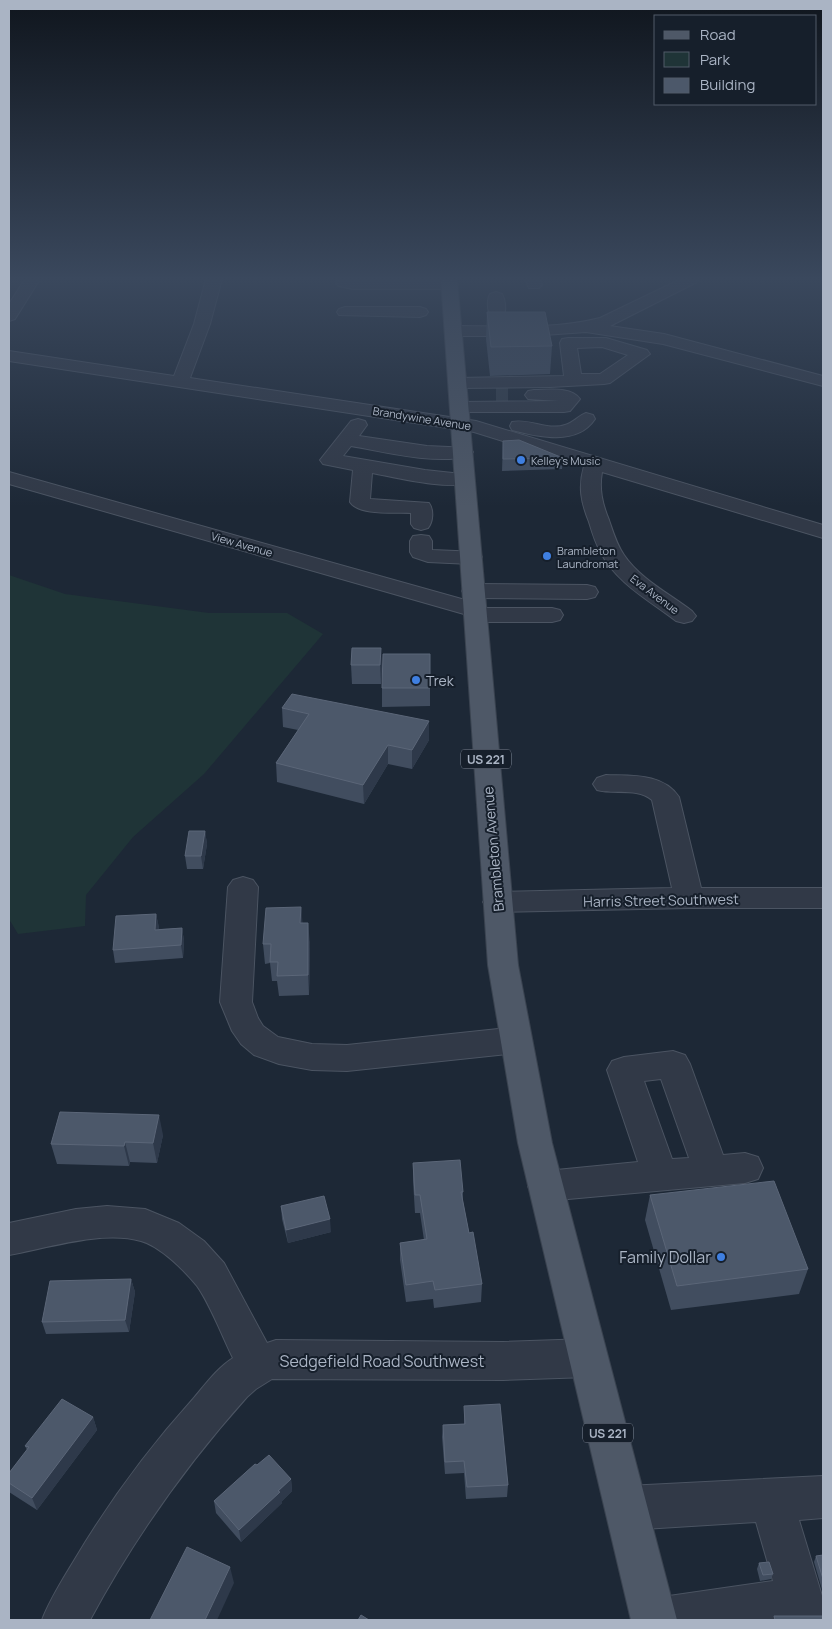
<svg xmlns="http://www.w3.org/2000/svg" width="832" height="1629" viewBox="0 0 832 1629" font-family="Manrope,sans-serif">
<rect width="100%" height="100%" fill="#1d2836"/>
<path fill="#1f3437" d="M9,575L65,594L209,613H287L323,634L204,774L133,837L86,895L85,926L18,934L9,919Z"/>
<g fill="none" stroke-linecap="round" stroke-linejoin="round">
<path stroke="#323d4b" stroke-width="18" stroke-dasharray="18 9" stroke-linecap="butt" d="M496,395H508"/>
<defs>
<g id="minor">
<path d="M25,279H40L15,319L9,321V304Z"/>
<path d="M206,279H222L210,324L190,378L476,421L823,525V538L602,472C599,489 602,503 609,520C613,532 617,545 624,555C640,579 670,594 692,611L696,616L692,621L684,623L676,621C649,600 616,583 600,551C595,542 592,532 589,522C581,502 578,487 584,466L474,432L9,361V351L174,376L194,324Z"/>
<path d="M337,279H450L455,281L458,284L455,287L450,289H353L339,286L336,283Z"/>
<path d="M525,279H540L542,285L539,288H529Z"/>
<path d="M681,279H700L697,282L610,326L664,334L823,376V386L663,344L586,332L530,336H453L447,335L445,331L447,327L453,326C502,326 552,330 600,318Z"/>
<path d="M496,292L502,294C505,299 507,311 503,316H491C487,311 487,299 490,294Z"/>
<path d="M345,307H420L426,309L428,312L426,315L420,317L339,315L337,312L339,309Z"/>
<path d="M568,338H606L647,350L650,354L610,383L604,384L550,387L458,388L452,387L449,383L452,379L458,378L564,376L560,343L562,339ZM602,347L628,355L600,374H581L577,348Z"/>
<path d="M534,390C548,390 571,386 580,399L570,411L564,412H460L454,411L451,407L454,403L460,402L559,401L528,399L525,395L528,391Z"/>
<path d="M586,413L593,415L595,419C577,446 539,437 512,430L510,426L512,422C529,418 548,431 565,425C573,423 578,416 586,413Z"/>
<path d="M358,419L365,421L367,425L359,436L427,446L470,448L473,452L470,456C435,465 386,452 351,446L343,456L425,470L471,475L474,479L471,483C446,490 399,478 372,473L370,499L429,503C434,510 433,522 428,528L421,530L414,528L411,524V513C395,512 359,516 350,502L353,470L323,464L320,460L351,421Z"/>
<path d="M9,472L483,605L485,608H552L560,610L563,615L560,620L552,622H475L467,620L464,614L9,484Z"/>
<path d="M421,535L429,536L432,541V550L479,552L482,557L479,562L471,564L428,562L413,557L410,552V541L413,536Z"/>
<path d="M473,584L587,585L595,587L598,592L595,597L587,599L473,598L465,596L462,591L465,586Z"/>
<path d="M606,775C632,776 663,773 679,797L701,888H823V908H689L498,912L488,909L483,902L488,895L498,892L672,888L652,800C637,787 614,795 597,790L593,784L597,778Z"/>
<path d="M243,877L253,880L258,887L252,1002L258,1018L263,1026L278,1037L312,1044L347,1045L516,1027L528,1031L532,1040L528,1049L516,1053L347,1071L312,1070L279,1064L254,1055L241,1044L232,1031L220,1002L228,887L233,880Z"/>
<path d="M673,1051L685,1055L690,1064L723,1155L745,1153L758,1157L763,1168L758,1179L745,1183L546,1201L533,1197L528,1186L533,1175L546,1171L638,1162L607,1070L612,1061L624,1057ZM661,1079L689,1158L672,1159L644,1081Z"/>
<path d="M107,1206L145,1209L179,1223L204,1241L224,1263L267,1343L276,1340L503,1342L588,1339L602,1345L608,1358L602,1371L588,1377L503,1380L272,1379L256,1389L247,1397C186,1465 133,1540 90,1620H42C50,1599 63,1579 75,1559C109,1502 148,1449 193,1399C205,1385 217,1368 233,1358C223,1338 210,1304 197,1286C185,1271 160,1246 141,1241C102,1230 48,1248 9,1255V1223L76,1209Z"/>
<path d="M823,1476V1518L799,1520L823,1599V1620H639L646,1604L662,1597L773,1581L756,1522L627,1530L612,1523L605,1508L612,1493L627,1486Z"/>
</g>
<path id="major" d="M441,279H457L518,965L552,1143L677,1620H631L518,1143L488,965Z"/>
</defs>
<use href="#minor" stroke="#4b5462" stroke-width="2"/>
<use href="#major" stroke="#3a4350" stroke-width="2"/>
<use href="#minor" fill="#313947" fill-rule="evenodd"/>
<use href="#major" fill="#4e5867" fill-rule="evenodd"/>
</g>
<g fill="#414d5f">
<path d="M487,312L552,346L550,374L490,376L486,339Z"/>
<path d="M503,441L563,458L562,469L502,471Z"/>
<path d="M352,648L382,666L381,684H352L351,665Z"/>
<path d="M430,654V706L382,707V688Z"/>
<path d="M282,708L429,740L412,769L388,764L364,804L277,782L276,763L298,730L283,727Z"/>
<path d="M205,831L207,844L203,869H187L185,856Z"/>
<path d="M301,907L302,923L310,943L309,995L279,996L277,981H272L270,963L265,964L263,944Z"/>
<path d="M156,914L159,929L182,928L184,941L183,958L115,963L113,950Z"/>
<path d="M163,1135L157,1163L130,1162L129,1166L57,1164L51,1144Z"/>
<path d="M413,1163L463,1192V1201L469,1233L482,1284L481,1302L434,1308L433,1299L406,1302L400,1260V1243L424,1240L420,1213H415L413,1181Z"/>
<path d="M650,1195L808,1269L799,1294L671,1310L645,1220Z"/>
<path d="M281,1206L331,1232L288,1243L282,1219Z"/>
<path d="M131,1279L135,1292L129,1332L46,1334L42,1322Z"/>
<path d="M464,1406L508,1485L507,1497L466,1499L464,1473L445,1474L442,1437L443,1425L464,1424Z"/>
<path d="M93,1417L97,1430L37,1510L9,1492V1473L27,1450L25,1446Z"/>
<path d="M257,1465L291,1479L292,1491L282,1501V1503L241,1542L216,1513L214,1501Z"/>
<path d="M823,1555V1593L814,1562L816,1556Z"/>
<path d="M759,1563L773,1574L771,1579L760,1581L757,1569Z"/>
</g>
<g fill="#2e394a">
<path d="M381,648L382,666L381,684L380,665Z"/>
<path d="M429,721V740L412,769V750Z"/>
<path d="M388,745V764L364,804L363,785Z"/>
<path d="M205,831L207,844L203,869L201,856Z"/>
<path d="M301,907L303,927L300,923Z"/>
<path d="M156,914L159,927L158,943L155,930Z"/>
<path d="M308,923L310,943L309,995L308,975Z"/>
<path d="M182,928L184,941L183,958L181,945Z"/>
<path d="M159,1115L163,1135L157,1163L153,1143Z"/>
<path d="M125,1142L130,1162L129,1166L124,1146Z"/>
<path d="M330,1219L331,1232L288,1243L286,1230Z"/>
<path d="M131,1279L135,1292L129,1332L125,1320Z"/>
<path d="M93,1417L97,1430L37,1510L32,1498Z"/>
<path d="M291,1479L292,1491L282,1501V1503L241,1542L239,1530Z"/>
<path d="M230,1567L234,1583L217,1620H205Z"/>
</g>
<g fill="#4c586a" stroke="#5b6678">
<path d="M487,312H545L552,346L491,347Z"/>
<path d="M519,440L563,458L503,459V441Z"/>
<path d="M352,648H381L380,665H351Z"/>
<path d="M383,654H430V688H382Z"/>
<path d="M292,694L429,721L412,750L388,745L363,785L276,763L309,714L282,708Z"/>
<path d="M189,831H205L201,856H185Z"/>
<path d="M301,907L300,923H308V975L277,976L278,962H270L271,944H263L266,908Z"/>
<path d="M156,914L155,930L182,928L181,945L113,950L116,916Z"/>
<path d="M60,1112L159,1115L153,1143L125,1142L124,1146L51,1144Z"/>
<path d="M460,1160L463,1192H461L469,1233L473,1232L482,1284L435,1290L433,1281L406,1285L400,1243L427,1239L420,1195H415L413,1163Z"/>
<path d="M774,1181L808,1269L677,1286L650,1195Z"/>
<path d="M324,1196L330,1219L286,1230L281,1206Z"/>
<path d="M131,1279L125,1320L42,1322L50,1281Z"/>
<path d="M62,1399L93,1417L32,1498L9,1483V1473L29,1447L25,1446Z"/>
<path d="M500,1404L508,1485L467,1487L464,1461L445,1462L443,1425L465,1424L464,1406Z"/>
<path d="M269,1455L291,1479L278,1491L280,1492L239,1530L214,1501L255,1464L257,1465Z"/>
<path d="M187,1547L230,1567L205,1620H150Z"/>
<path d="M823,1555V1579L816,1556Z"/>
<path d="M769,1562L773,1574L763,1575L759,1563Z"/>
<path d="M361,1615L369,1620H358Z"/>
<path d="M774,1616H823V1620H775Z"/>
</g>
<linearGradient id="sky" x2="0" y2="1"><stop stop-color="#10161e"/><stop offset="0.55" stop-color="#3a485d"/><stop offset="1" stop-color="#3a485d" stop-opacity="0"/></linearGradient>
<rect width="832" height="507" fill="url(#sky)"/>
<g fill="#3f7fe0" stroke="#161f2b" stroke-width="2">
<circle cx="521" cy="460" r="5"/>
<circle cx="547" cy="556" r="5"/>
<circle cx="416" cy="680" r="5"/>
<circle cx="721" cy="1257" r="5"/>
</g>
<g text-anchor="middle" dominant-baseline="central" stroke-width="4" stroke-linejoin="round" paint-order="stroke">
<g font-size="11" fill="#aab4c4" stroke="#161f2b">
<text transform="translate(422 418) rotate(9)">Brandywine Avenue</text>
<text transform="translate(242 544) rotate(16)">View Avenue</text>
<text transform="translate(655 594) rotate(37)">Eva Avenue</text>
</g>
<g font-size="11" fill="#aab4c4" stroke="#161f2b" text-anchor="start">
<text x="531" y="460">Kelley's Music</text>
<text x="557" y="550">Brambleton<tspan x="557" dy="13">Laundromat</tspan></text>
</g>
<g fill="#161f2b" stroke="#7e8796" stroke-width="1">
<rect x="461" y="749.5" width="50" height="19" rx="4"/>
<rect x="583" y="1423.5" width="50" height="19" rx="4"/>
</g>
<g font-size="12" font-weight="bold" fill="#aab4c4">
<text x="486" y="759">US 221</text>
<text x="608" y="1433">US 221</text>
</g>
<g font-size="14" fill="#aab4c4" stroke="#161f2b" text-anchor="start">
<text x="426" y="680">Trek</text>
</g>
<g font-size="14" fill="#aab4c4" stroke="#161f2b">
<text transform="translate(493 849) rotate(-95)">Brambleton Avenue</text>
<text transform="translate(661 900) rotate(-1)">Harris Street Southwest</text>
</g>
<g font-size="16" fill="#aab4c4" stroke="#161f2b" text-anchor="end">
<text x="711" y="1257">Family Dollar</text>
</g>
<g font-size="16" fill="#aab4c4" stroke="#161f2b">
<text x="382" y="1361">Sedgefield Road Southwest</text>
</g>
</g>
<rect width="832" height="1629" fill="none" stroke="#aab4c4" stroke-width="20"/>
<rect x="654" y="15" width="162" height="90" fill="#161f2b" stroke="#515b68"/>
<rect x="664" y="31" width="25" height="8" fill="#4e5867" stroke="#515b68"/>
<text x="700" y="40" font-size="15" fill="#aab4c4">Road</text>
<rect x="664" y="52" width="25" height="15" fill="#1f3437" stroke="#515b68"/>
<text x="700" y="65" font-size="15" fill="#aab4c4">Park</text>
<rect x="664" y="78" width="25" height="15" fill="#4c586a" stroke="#515b68"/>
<text x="700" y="90" font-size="15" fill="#aab4c4">Building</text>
</svg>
